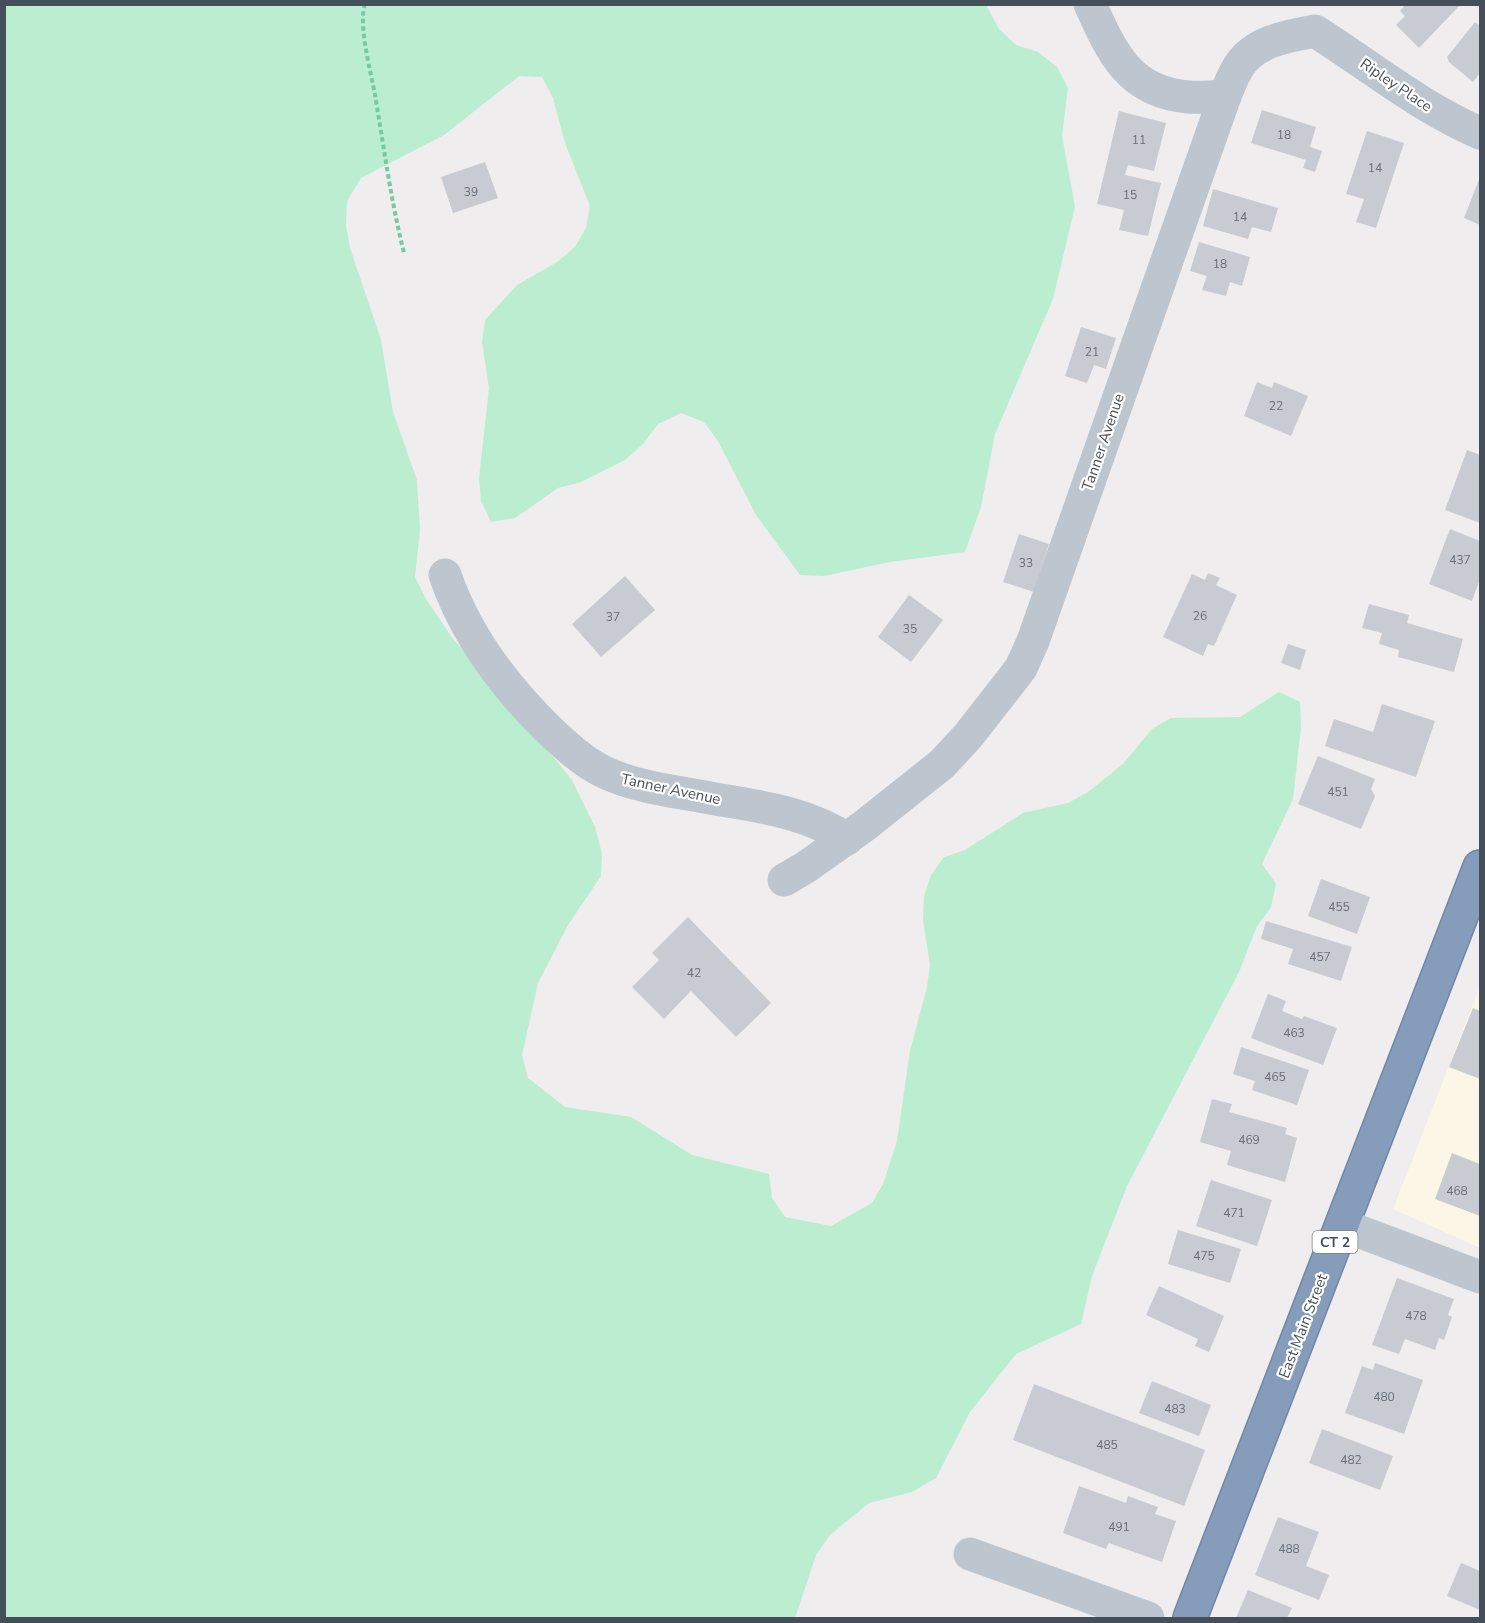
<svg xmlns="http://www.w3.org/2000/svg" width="1485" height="1623" viewBox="0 0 1485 1623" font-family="'Nunito Sans',sans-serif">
<rect width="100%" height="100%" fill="#efeded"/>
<path fill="#fbf6e5" d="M1480,986V1248L1393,1209Z"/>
<path fill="#bbedd1" d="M5,5H986L999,29L1016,45L1038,52L1057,67L1068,88L1062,136L1075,206L1053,299L995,434L981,507L965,552L890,562L824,576L800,575L756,515L718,441L704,422L681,413L658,424L643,444L625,460L581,482L558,488L515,518L491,522L481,501L479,478L489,388L482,342L485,320L517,285L557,262L575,247L586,228L590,206L565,143L553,98L542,77L519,76L444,135L361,178L347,201L346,225L350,248L381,340L393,412L417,480L420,530L415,577L426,599L453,639L494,684L572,780L595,827L602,854L601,876L568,925L538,983L522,1055L528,1078L565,1107L631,1117L692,1155L769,1174L772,1198L785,1217L831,1226L872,1203L883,1184L897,1141L910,1051L927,987L930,965L923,920L924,896L931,875L944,857L965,850L1023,813L1068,803L1088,792L1123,764L1152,729L1171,718L1240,717L1279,692L1300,702L1301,727L1293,799L1262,864L1276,884L1271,907L1257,926L1239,972L1127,1186L1092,1276L1081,1324L1016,1354L970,1412L936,1478L912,1492L869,1503L830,1535L816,1555L795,1618H5Z"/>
<g fill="#c9cbd3">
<path d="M1406,4H1461L1419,48L1396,25L1405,16L1400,11Z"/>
<path d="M1475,22L1480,26V73L1473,82L1449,62L1447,57Z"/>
<path d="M1262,110L1316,127L1310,147L1322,151L1315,172L1303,168L1306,160L1251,143Z"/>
<path d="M1119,111L1166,123L1154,171L1128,165L1125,175L1161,183L1148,236L1119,230L1124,210L1097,204Z"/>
<path d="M1367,131L1404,143L1376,228L1356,222L1364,199L1346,194Z"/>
<path d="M485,162L498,198L453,213L441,177Z"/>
<path d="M1480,177V225L1464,218Z"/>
<path d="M1213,189L1278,208L1271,232L1252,227L1248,239L1203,226Z"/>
<path d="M1199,242L1250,257L1242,286L1230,282L1226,296L1202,290L1207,276L1190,271Z"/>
<path d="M1081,327L1116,338L1106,369L1094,365L1087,383L1065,376Z"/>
<path d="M1257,382L1272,388L1274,382L1308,396L1291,436L1244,416Z"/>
<path d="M1467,450L1480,455V523L1445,510Z"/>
<path d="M1450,529L1480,541V579L1472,601L1429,584Z"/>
<path d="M1019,534L1049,544L1034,592L1003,582Z"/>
<path d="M1208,573L1220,578L1216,585L1237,595L1214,646L1208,644L1203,656L1163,637L1192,574L1205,580Z"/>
<path d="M625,576L655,610L601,657L572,624Z"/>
<path d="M909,595L943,620L911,662L878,637Z"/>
<path d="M1369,604L1409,615L1407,623L1463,639L1454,672L1398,657L1399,650L1379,644L1382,633L1362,628Z"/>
<path d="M1288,644L1306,650L1300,670L1281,663Z"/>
<path d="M1382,704L1435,721L1416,777L1325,746L1334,719L1373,732Z"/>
<path d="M1318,756L1375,779L1371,789L1375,796L1361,829L1298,804Z"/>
<path d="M1321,879L1370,897L1357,934L1308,916Z"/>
<path d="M688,917L771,1003L736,1037L691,991L664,1019L632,987L659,960L652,953Z"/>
<path d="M1266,921L1352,947L1341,981L1288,964L1293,949L1261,939Z"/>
<path d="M1268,994L1286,1001L1282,1011L1302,1019L1304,1016L1337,1028L1323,1065L1251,1038Z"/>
<path d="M1473,1008L1480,1011V1079L1449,1067Z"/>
<path d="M1241,1047L1309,1070L1297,1105L1252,1090L1255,1081L1233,1074Z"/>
<path d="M1212,1099L1232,1104L1229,1112L1287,1128L1285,1134L1297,1138L1285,1182L1227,1165L1231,1151L1200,1142Z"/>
<path d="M1452,1153L1480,1164V1216L1435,1199Z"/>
<path d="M1211,1180L1272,1200L1257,1246L1196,1226Z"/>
<path d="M1178,1230L1241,1249L1230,1283L1168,1264Z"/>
<path d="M1397,1278L1454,1299L1448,1315L1452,1317L1444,1340L1439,1338L1435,1350L1405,1339L1399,1354L1372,1345Z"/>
<path d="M1159,1286L1224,1316L1209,1352L1195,1346L1198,1339L1146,1315Z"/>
<path d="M1375,1363L1423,1380L1404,1434L1345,1413L1362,1366L1373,1370Z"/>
<path d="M1152,1381L1211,1405L1199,1436L1139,1413Z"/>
<path d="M1034,1384L1205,1450L1184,1506L1013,1440Z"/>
<path d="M1322,1429L1393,1456L1380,1490L1309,1463Z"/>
<path d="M1079,1486L1126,1503L1128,1496L1158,1507L1155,1514L1176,1521L1162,1562L1109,1543L1106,1549L1063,1533Z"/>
<path d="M1278,1517L1319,1532L1306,1566L1329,1575L1319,1600L1255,1575Z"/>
<path d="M1461,1563L1480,1571V1610L1447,1596Z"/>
<path d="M1248,1590L1292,1608L1287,1618H1236Z"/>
</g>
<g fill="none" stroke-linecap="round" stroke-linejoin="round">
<defs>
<path id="highway" d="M1190,1618L1480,867"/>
</defs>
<use href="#highway" stroke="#7087a7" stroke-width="36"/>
<path stroke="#74caa5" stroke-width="4" stroke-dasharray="4.5 3" stroke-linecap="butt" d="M365,4C358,26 371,72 375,95C384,148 391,201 404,253"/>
<g stroke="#bdc6cf" stroke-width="33">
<path d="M1090,4C1112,53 1129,92 1188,97C1200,98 1213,97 1225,96"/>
<path d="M445,575C466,636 503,685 548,729C565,745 582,761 602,771C629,785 669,791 699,796C751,806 801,809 847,839"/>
<path d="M784,880L806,867L864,826L942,764L968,736L1011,681L1021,668L1033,641L1225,96C1229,86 1233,75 1239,66C1255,41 1288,36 1315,31C1370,66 1420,107 1480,133"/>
<path d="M1342,1225L1480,1277"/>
<path d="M970,1554L1148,1618"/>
</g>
<use href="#highway" stroke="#859cbb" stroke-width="33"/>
</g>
<g text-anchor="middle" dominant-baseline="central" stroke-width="4.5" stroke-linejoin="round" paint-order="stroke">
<g font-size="12" fill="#666e78">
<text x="1284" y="135">18</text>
<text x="1139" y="140">11</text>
<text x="1375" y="168">14</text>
<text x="471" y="192">39</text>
<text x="1130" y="195">15</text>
<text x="1240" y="217">14</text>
<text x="1220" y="264">18</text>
<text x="1092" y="352">21</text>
<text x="1276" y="406">22</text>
<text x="1460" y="560">437</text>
<text x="1026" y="563">33</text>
<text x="1200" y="616">26</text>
<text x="613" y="617">37</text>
<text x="910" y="629">35</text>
<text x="1338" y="792">451</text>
<text x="1339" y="907">455</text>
<text x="1320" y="957">457</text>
<text x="694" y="973">42</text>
<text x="1294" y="1033">463</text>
<text x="1275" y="1077">465</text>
<text x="1249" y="1140">469</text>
<text x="1457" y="1191">468</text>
<text x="1234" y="1213">471</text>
<text x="1204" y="1256">475</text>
<text x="1416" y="1316">478</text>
<text x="1384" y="1397">480</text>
<text x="1175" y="1409">483</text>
<text x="1107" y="1445">485</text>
<text x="1351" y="1460">482</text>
<text x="1119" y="1527">491</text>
<text x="1289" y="1549">488</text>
</g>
<rect fill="#fff" stroke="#7d848c" stroke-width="1.5" x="1312.5" y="1231" width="45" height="22" rx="4.5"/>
<g font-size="14" font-weight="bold" fill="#454f5a">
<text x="1335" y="1242">CT 2</text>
</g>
<g font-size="15" fill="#454f5a" stroke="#fff">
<text transform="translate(1396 85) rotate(34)">Ripley Place</text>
<text transform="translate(1103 442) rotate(-71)">Tanner Avenue</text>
<text transform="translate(671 789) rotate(12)">Tanner Avenue</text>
<text transform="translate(1303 1326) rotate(-69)">East Main Street</text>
</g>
</g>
<rect width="1485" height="1623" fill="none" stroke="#454f5a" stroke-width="12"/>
</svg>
